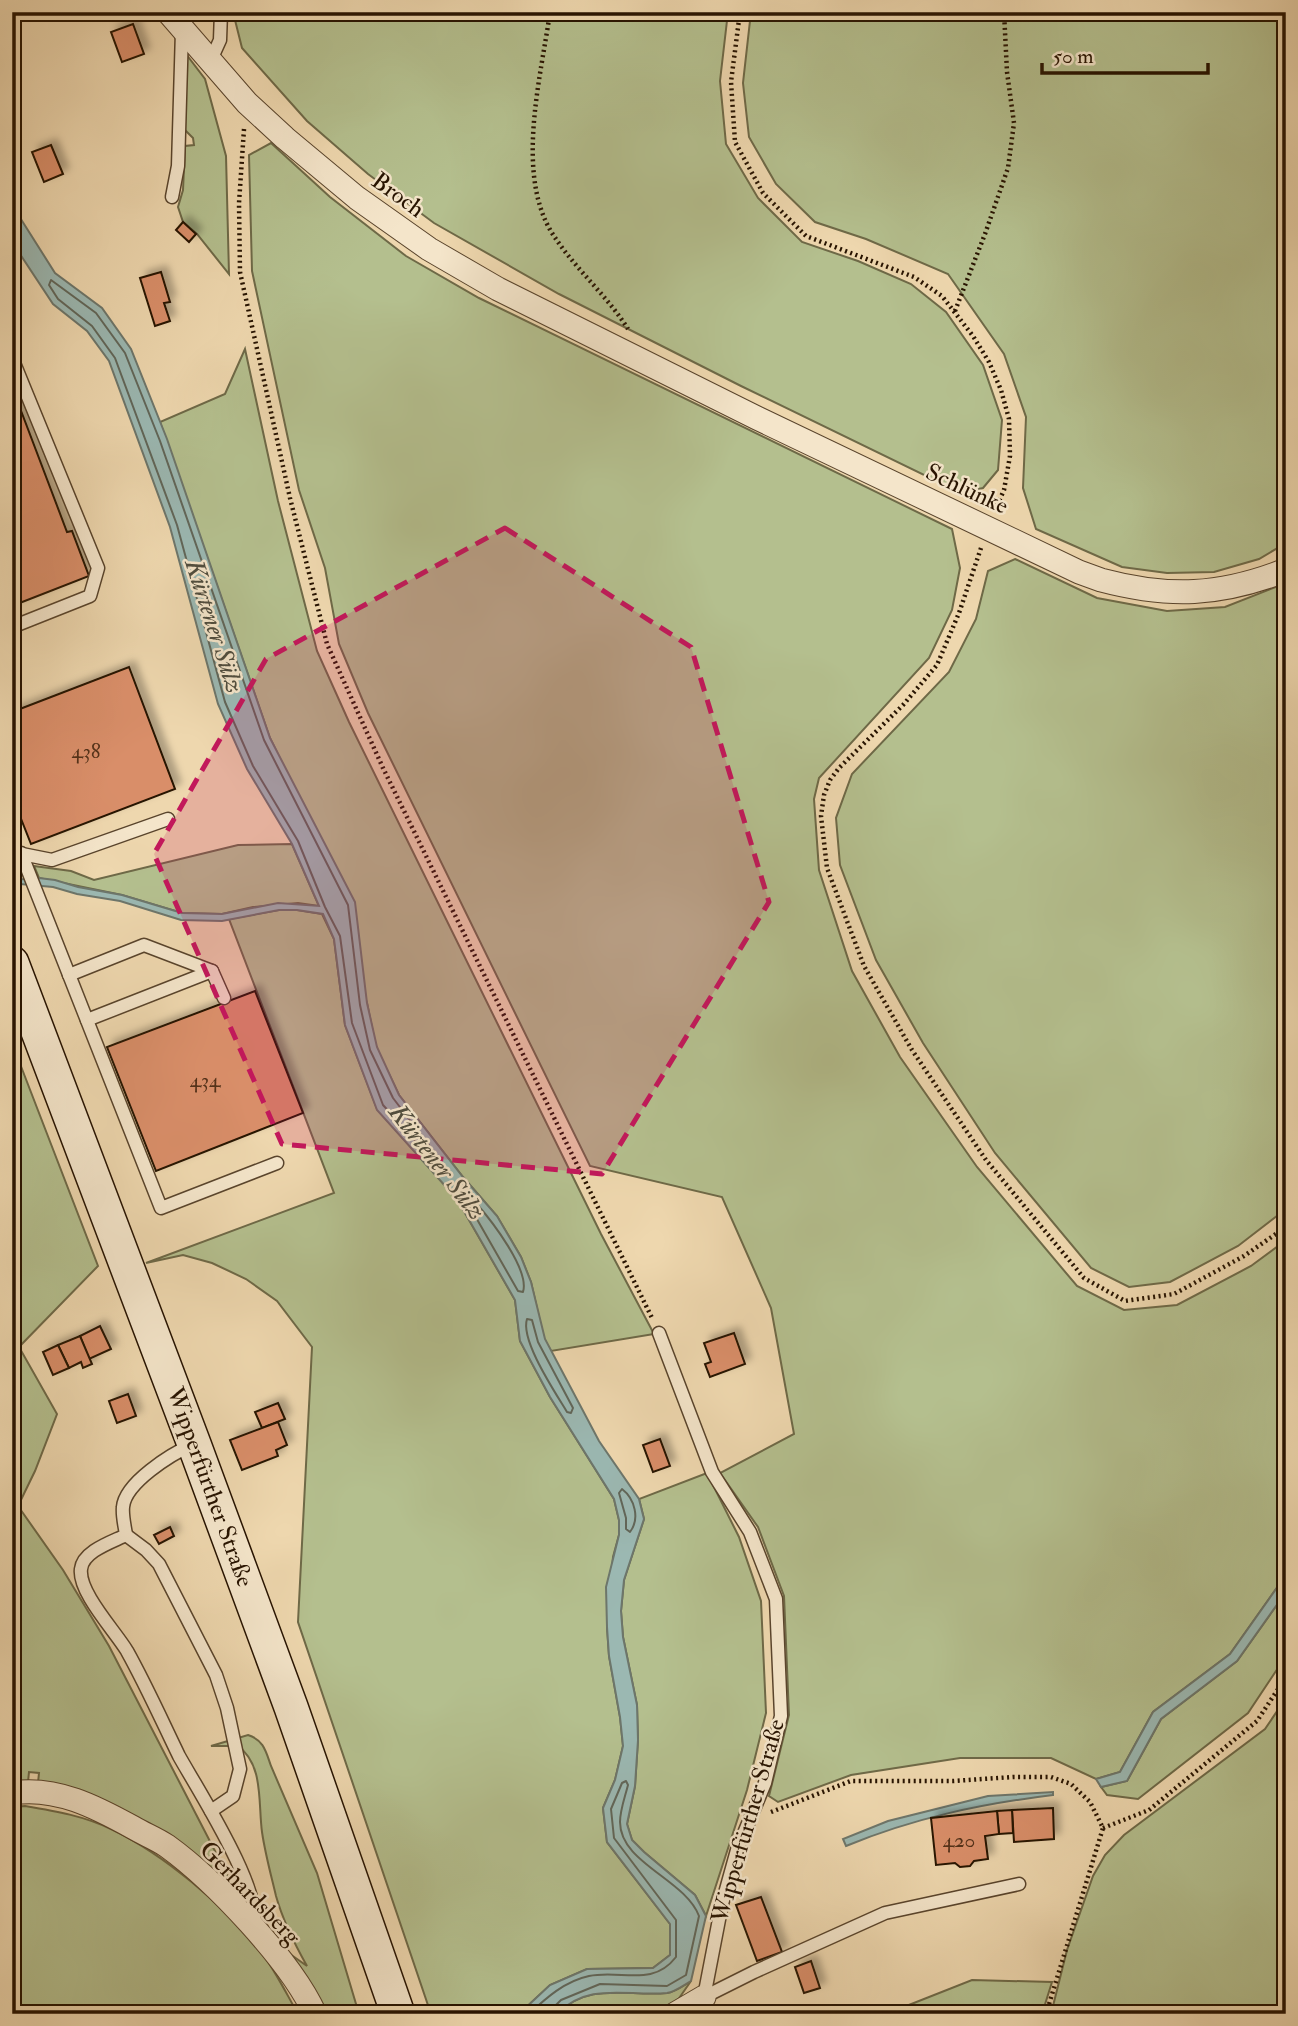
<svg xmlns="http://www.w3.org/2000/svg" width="1298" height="2026" viewBox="0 0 1298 2026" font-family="'IM FELL Double Pica',serif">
<defs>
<filter id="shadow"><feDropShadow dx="6" dy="-6" stdDeviation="3.5" flood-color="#0004"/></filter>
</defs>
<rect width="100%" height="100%" fill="#eed7ae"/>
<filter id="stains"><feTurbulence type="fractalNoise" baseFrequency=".00286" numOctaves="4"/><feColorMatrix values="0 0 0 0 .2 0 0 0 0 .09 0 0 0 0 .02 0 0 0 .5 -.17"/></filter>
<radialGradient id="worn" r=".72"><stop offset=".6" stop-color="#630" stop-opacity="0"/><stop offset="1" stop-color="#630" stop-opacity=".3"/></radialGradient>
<g fill="#b4bf8e" stroke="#6e6947" stroke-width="2">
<path d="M233,12H728L720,81L726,144L758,198L802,242L858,261L911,284L946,312L983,365L1002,420L998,470L983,488L961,493L741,386L559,294L434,223L368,174L307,121L242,48Z"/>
<path d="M751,12H1286V543L1259,559L1214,572L1167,573L1122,567L1036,529L1023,488L1026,417L1004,354L948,274L866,239L815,222L776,184L749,137L743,83Z"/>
<path d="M186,54L205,79L226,156L229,274L197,234L183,222L178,207L183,190L185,146L194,145L193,138L185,130Z"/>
<path d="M271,143L330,197L406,256L479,298L952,529L960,568L952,610L929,658L819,778L814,799L819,870L852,971L900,1057L977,1167L1077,1286L1124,1310L1177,1305L1251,1266L1286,1240V1575L1230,1654L1153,1712L1120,1772L1096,1779L1051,1758H960L851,1775L778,1802L769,1796L789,1715L784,1596L758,1527L720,1473L794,1434L771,1308L722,1197L590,1166L368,713L339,644L325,568L299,490L252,271L249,155Z"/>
<path d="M245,349L278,501L317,651L349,722L601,1234L654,1334L551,1351L544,1339L531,1282L521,1257L497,1216L463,1177L399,1095L376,1047L367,1003L306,812L270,738L160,422L225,394Z"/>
<path d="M1015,559L1097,598L1167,611L1225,607L1286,583V1209L1238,1246L1170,1282L1129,1287L1091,1268L995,1153L923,1043L876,960L840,865L836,818L852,774L949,672L976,619L988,571Z"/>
<path d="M292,844L319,906L298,903L253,907L222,914L182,913L122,895L39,878L34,866L71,871L94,880L238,845Z"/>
<path d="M279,910H297L322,914L334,939L345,1025L377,1109L457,1199L515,1300L520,1341L550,1397L614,1499L619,1520V1535L613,1557L607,1627L609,1656L620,1717L623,1746L615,1780L603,1808L607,1842L670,1924V1955L653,1968L587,1969L550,1985L519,2014H431L298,1622L312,1347L277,1301L246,1279L212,1263L183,1255L146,1263L334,1193L229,919Z"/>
<path d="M12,1043L98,1266L19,1347L57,1414L35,1471L18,1506L63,1570L109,1646L230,1880L226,1884L38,1783L39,1773L29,1772L28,1782L12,1783Z"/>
<path d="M707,1473L739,1537L761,1601L766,1713L747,1790L706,1916L695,1895L644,1852L632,1840L627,1824L635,1786L638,1740L637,1705L623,1637L621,1611L624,1580L644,1519L639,1499Z"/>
<path d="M1286,1592V1656L1248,1713L1138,1799L1107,1795L1101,1787L1127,1781L1161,1719L1237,1661Z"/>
<path d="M1286,1698V2014H1051L1067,1950L1093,1876L1105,1855L1124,1835L1265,1729Z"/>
<path d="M248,1735C264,1740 266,1752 271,1766L317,1873L359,2014H324L280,1947L307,1966C294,1943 283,1921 276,1896C271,1875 265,1853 262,1832C258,1803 264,1765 238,1746H211Z"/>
<path d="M25,1806C55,1811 85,1816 113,1830C165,1855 222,1904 259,1949C274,1968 286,1993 298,2014H12V1807Z"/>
<path d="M972,1980L1052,1982L1042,2014H886Z"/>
<path d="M691,1981L675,2004L659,2014H557C589,1981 628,1997 667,1993C675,1992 684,1985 691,1981Z"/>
</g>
<g fill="#9bb8b2" stroke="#6d766b" stroke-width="2">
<path d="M12,205L55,273L102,308L131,349L167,439L270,738L355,902L367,1003L377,1047L399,1095L463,1177L497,1216L521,1257L531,1282L545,1339L599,1441L639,1499L644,1519L624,1580L621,1611L623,1637L637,1705L638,1740L635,1786L627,1824L632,1840L644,1852L695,1895L706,1916L691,1981C684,1985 675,1992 667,1993C628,1997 589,1981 557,2014H519L550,1985L587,1969L653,1968L670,1955V1924L607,1842L603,1808L615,1780L623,1746L620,1717L609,1656L607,1627L606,1587L619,1535V1520L614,1499L550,1397L520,1341L515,1300L457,1199L377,1110L345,1025L334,939L323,914L297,910H279L222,921L181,920L120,901L77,894L53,887L20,884L12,886V880L39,878L55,880L78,887L122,895L182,913L222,914L278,903L319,906L292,844L247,769L218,704L170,527L109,361L87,331L53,304L12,242Z"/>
<path d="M1286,1575V1592L1237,1661L1161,1719L1127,1781L1101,1787L1096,1779L1120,1772L1153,1712L1230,1654Z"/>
<path d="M1053,1792V1795C980,1804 914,1818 846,1846L843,1839L888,1821L988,1796Z"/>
</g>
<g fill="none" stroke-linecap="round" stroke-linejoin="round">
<g stroke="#616659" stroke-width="2">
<path d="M51,280L96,313L125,353L160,441L264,740L348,905L360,1005L370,1050L393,1098L435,1153L434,1158L430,1157L383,1105L352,1023L340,936L325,907L298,841L253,766L225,702L177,525L115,358L92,326L58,299L49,285Z"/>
<path d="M472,1203H476C491,1220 530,1270 523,1292L518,1291L470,1207Z"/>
<path d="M527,1319L532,1320L538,1342L573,1408L571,1413L567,1412C555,1392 520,1340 527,1319Z"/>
<path d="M622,1489C635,1499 640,1519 630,1532L626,1529V1518L619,1493Z"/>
<path d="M529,2014C546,1998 565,1981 589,1976C621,1969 652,1988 676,1957V1920L614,1838L611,1809L622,1783L626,1781L628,1785C625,1797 620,1810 620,1822C620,1863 685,1879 699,1916L686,1975L667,1986L600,1984L561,2000L553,2008L552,2014"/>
</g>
</g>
<g fill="#d98e69" stroke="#271300" stroke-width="2" filter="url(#shadow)">
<path d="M133,24L144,54L122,62L111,32Z"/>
<path d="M51,145L63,174L44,182L32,152Z"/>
<path d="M183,222L196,234L189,242L176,230Z"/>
<path d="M161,272L170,302L164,303L170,321L155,326L140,278Z"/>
<path d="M12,387L67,532L72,531L89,576L12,606Z"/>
<path d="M129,667L175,789L31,844L12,796V712Z"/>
<path d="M255,991L303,1113L156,1171L107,1047Z"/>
<path d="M100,1326L111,1349L89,1359L80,1336Z"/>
<path d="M734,1333L745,1364L710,1377L705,1364L711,1362L704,1343Z"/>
<path d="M80,1336L92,1364L83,1368L81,1362L69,1368L58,1345Z"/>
<path d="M58,1345L69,1368L53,1375L43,1352Z"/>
<path d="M128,1394L136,1416L117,1423L109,1401Z"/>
<path d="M278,1403L285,1419L262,1428L255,1412Z"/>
<path d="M278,1422L287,1445L276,1450L278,1456L242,1470L230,1440Z"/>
<path d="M660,1439L670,1466L653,1472L643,1445Z"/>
<path d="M170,1527L174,1536L159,1544L154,1535Z"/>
<path d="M1053,1808L1054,1839L1014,1842L1012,1810Z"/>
<path d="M1012,1810L1013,1833L999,1834L997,1811Z"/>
<path d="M997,1811L999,1834L985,1836L988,1859L974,1861L970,1866L960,1867L955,1863L936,1865L931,1818Z"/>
<path d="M761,1897L782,1952L757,1961L736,1905Z"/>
<path d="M811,1961L820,1988L804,1993L795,1967Z"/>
</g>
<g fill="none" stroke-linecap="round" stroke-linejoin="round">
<defs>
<g id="service">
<path d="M12,34V38"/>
<path d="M210,62L220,40L221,12"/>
<path d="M172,197L178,166L182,31"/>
<path d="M12,358L98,568L90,596L12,627"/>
<path d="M12,852L52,860L168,819"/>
<path d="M21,853L161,1208L277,1163"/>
<path d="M69,975L144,945L212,971"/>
<path d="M87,1020L212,971L224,998"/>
<path d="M659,1333L712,1472L750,1532L776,1599L781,1716L765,1783L737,1850L722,1904L704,1997"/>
<path d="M192,1445C171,1454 125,1483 123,1507C122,1516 125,1527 126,1535C112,1542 83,1551 81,1569C78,1592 115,1631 127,1651C146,1685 162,1721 179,1756C195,1785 269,1900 252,1928"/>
<path d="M126,1535L146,1550L159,1564L216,1675L227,1708L240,1769L233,1796L211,1811"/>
<path d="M704,1997L754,1972L885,1913L1019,1884"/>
</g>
<g id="minor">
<path d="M168,12L247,103L285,138L357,198L429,249L498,289L757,418L1079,572L1101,580C1169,598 1220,596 1286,570"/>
<path d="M12,1793C56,1786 96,1807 134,1828C144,1834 157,1839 167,1846C214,1880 291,1961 315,2014"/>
<path d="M675,2014L704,1997"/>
</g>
<path id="secondary" d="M12,963L194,1444L291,1707L398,2014"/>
</defs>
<use href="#service" stroke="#59442c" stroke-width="15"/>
<use href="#minor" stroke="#59442c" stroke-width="25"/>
<use href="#secondary" stroke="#271300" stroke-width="36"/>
<g stroke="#271300" stroke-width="4.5" stroke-dasharray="2 3.5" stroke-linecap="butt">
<path d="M550,12C541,77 515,173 552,233C574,268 606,294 628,329"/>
<path d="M740,12L731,82L735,142L763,193L806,236L914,277L942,296L973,336L989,362L1001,390L1009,419L1010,456L1004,490L995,510"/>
<path d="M244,129L239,203L240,272L290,498L327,644L383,768L653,1320"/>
<path d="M955,311L985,234L1008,168L1014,123L1007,72L1004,12"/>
<path d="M981,548L959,613L937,665L903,705L839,768L830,780L824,795L821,816L827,868L864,966L912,1050L986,1160L1084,1278L1125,1301L1174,1294L1244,1256L1286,1227"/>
<path d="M771,1812L851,1781H953L1013,1777H1051L1071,1784L1090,1802L1103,1828L1046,2014"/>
<path d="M1103,1828L1149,1810L1257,1721L1286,1677"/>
</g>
<use href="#service" stroke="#f4e5ca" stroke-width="12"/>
<use href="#minor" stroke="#f4e5ca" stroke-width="23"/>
<use href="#secondary" stroke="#f4e5ca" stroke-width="33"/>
</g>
<path fill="#c2185b" fill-opacity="0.2" stroke="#c2185b" stroke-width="5" stroke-dasharray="14 9" stroke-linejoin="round" d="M505,528L691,647L769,902L602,1174L282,1144L154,854L266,659Z"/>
<g text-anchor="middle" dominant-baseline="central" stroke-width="5" stroke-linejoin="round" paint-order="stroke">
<g font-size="21" fill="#54321a">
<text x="86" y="751">438</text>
<text x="205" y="1080">434</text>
<text x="959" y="1840">420</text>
</g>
<g font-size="24" fill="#271300" stroke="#f4e5ca">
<text transform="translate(398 195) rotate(36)">Broch</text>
<text transform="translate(967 489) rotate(25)">Schlünke</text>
<text transform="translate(210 1487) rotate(70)">Wipperfürther Straße</text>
<text transform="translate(748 1821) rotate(-74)">Wipperfürther Straße</text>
<text transform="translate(250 1893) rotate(46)">Gerhardsberg</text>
</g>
<g font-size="26" font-style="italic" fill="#504d3e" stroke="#f4e5ca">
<text transform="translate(214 626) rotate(72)">Kürtener Sülz</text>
<text transform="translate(437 1162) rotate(52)">Kürtener Sülz</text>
</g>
</g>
<rect width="1298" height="2026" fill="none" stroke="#eed7ae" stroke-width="42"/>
<rect x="14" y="14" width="1270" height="1998" fill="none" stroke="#271300" stroke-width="3.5"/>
<rect x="21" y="21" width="1256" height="1984" fill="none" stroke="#271300" stroke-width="2"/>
<path d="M1042 63v10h166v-10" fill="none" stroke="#271300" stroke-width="3.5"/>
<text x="1053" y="63" font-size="21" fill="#271300" stroke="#f4e5ca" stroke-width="5" paint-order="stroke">50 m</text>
<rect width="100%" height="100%" filter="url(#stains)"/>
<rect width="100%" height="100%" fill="url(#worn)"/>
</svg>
